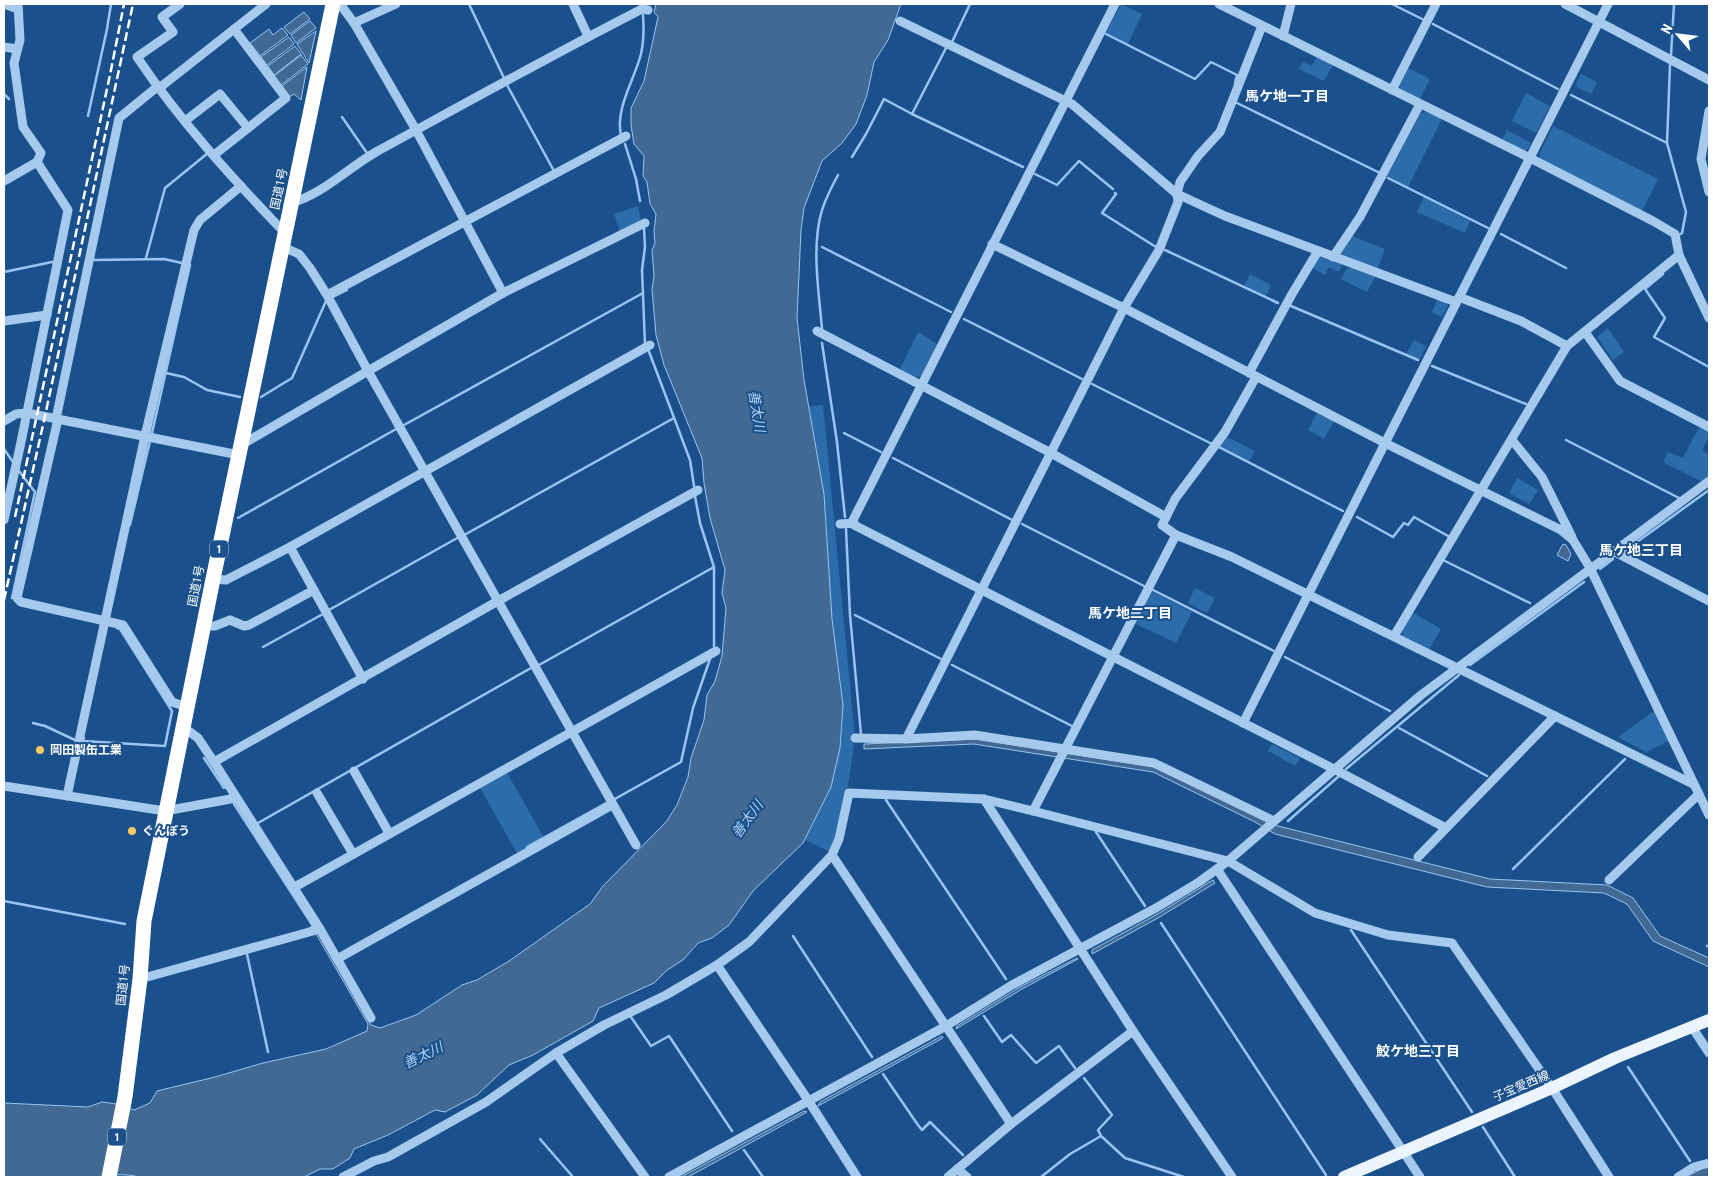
<svg xmlns="http://www.w3.org/2000/svg" width="1713" height="1181" viewBox="0 0 1713 1181" font-family="'Roboto Condensed','Noto Sans JP',sans-serif">
<rect width="100%" height="100%" fill="#1a518c"/>
<g fill="#2d6caa">
<path d="M1121,4L1142,14L1128,44L1106,33Z"/>
<path d="M1317,57L1333,65L1324,81L1299,69L1303,62L1312,66Z"/>
<path d="M1408,68L1430,79L1420,99L1400,90L1399,86Z"/>
<path d="M1581,74L1597,82L1591,94L1575,86Z"/>
<path d="M1526,93L1550,106L1536,133L1512,121Z"/>
<path d="M1427,111L1442,119L1408,187L1387,176L1420,114Z"/>
<path d="M1553,126L1658,179L1642,211L1540,159L1539,155Z"/>
<path d="M1507,130L1531,143L1528,149L1523,151L1502,140Z"/>
<path d="M1424,197L1470,221L1465,233L1417,212Z"/>
<path d="M638,206L641,222L620,232L614,214Z"/>
<path d="M1352,236L1385,249L1377,270L1339,254Z"/>
<path d="M1321,255L1343,263L1339,272L1329,267L1325,275L1311,267L1319,256Z"/>
<path d="M1351,267L1376,276L1367,292L1341,279L1346,270Z"/>
<path d="M1250,274L1271,285L1266,296L1244,286Z"/>
<path d="M1438,298L1446,301L1448,305L1442,317L1432,312Z"/>
<path d="M1608,328L1624,352L1613,360L1597,337Z"/>
<path d="M918,332L937,344L921,376L914,377L900,369Z"/>
<path d="M1414,340L1426,346L1420,359L1406,354Z"/>
<path d="M823,405L855,738L847,793L831,852L805,840L831,787L840,748L843,705L832,619L824,494L808,407Z"/>
<path d="M1317,413L1334,421L1324,439L1308,430Z"/>
<path d="M1700,425L1709,430V436L1702,450L1709,455V475L1701,481L1663,462L1668,452L1683,458Z"/>
<path d="M1225,436L1255,451L1248,463L1217,448Z"/>
<path d="M1517,478L1538,490L1529,504L1509,493Z"/>
<path d="M1195,588L1215,598L1207,613L1188,603Z"/>
<path d="M1151,591L1192,612L1176,643L1134,623Z"/>
<path d="M1412,612L1441,629L1429,649L1403,636L1402,630Z"/>
<path d="M1654,711L1669,741L1646,752L1618,737Z"/>
<path d="M1272,744L1300,758L1295,766L1268,751Z"/>
<path d="M506,771L544,838L517,853L479,786Z"/>
</g>
<g fill="#416994" stroke="#99c5f0">
<path d="M656,4H901L888,40L874,62L867,95L856,124L842,143L822,161L804,208L801,230L797,318L804,380L824,494L832,619L843,705L840,748L831,787L803,843L753,891L729,925L712,938L698,943L684,959L666,971L654,983L599,1008L593,1021L533,1055L509,1065L477,1095L445,1112L435,1110L388,1135L354,1149L350,1158L333,1169H320L304,1177H140C127,1174 116,1174 103,1177H4V1103L88,1107L102,1102L117,1104L134,1110L150,1103L157,1091L215,1077L263,1063L326,1049L367,1031L368,1024L316,934L318,933L371,1025L380,1028L416,1015L462,985L477,980L509,961L590,904L603,886L666,822L677,805L688,777L691,758L704,720L707,695L715,681L722,656L726,608L722,593L725,570L710,518L704,483L702,458L664,365L656,335L652,290L654,276L652,250L655,243L654,231L656,214L650,204L647,182L643,176L644,156L634,144L631,125V108L644,81L658,17L654,12Z"/>
<path d="M304,12L310,19L290,34L284,27Z"/>
<path d="M310,21L316,28L296,43L291,35Z"/>
<path d="M282,28L288,35L260,56L250,43L269,29L273,35Z"/>
<path d="M316,31L309,63L297,44Z"/>
<path d="M289,37L294,44L267,65L261,57Z"/>
<path d="M295,46L301,54L274,75L268,66Z"/>
<path d="M301,55L308,64L281,85L274,76Z"/>
<path d="M307,67L301,100L294,94L289,97L282,86Z"/>
<path d="M1563,544L1566,545L1571,554L1568,561L1557,555Z"/>
<path d="M976,739L1154,767L1278,826L1490,879L1607,885L1633,898L1660,936L1709,958V967L1653,941L1627,904L1604,893L1487,887L1275,834L1255,822L1153,772L974,744L864,749V744Z"/>
<path d="M1213,880L1215,883L1158,918L1092,954V950L1156,915Z"/>
<path d="M1077,958L1078,959L1022,989L956,1029L957,1026L1020,987Z"/>
<path d="M942,1036L943,1038L818,1106L820,1102Z"/>
<path d="M804,1111L807,1112L688,1177H681Z"/>
<path d="M1709,1165V1177H1686Z"/>
</g>
<g fill="none" stroke-linecap="round" stroke-linejoin="round">
<g stroke="#99c5f0" stroke-width="2.5">
<path d="M469,4L504,78"/>
<path d="M1392,4L1424,20"/>
<path d="M1433,24L1558,89"/>
<path d="M1106,34L1195,79L1211,62L1237,75L1235,83"/>
<path d="M952,42L970,4"/>
<path d="M1671,55L1674,4"/>
<path d="M1670,65L1667,143L1686,212L1682,233L1679,235"/>
<path d="M507,85L554,171"/>
<path d="M4,94L9,99"/>
<path d="M1571,95L1667,143"/>
<path d="M1237,103L1380,173"/>
<path d="M912,114L1023,167"/>
<path d="M88,116L107,29L111,4"/>
<path d="M342,117L367,153"/>
<path d="M621,136C615,108 634,81 641,54C644,41 644,28 643,15"/>
<path d="M1709,139V145"/>
<path d="M625,144L636,179L640,201"/>
<path d="M852,157L866,134L884,99L912,114L946,48"/>
<path d="M1035,174L1057,185L1079,161L1113,189"/>
<path d="M1388,178L1488,228"/>
<path d="M1115,193L1116,194L1102,213L1156,247"/>
<path d="M644,228L645,247L642,270L645,345"/>
<path d="M1501,234L1566,268"/>
<path d="M822,247L951,312"/>
<path d="M1165,250L1278,303"/>
<path d="M146,258L165,188L208,153"/>
<path d="M94,260L164,259L182,263"/>
<path d="M4,272L52,262"/>
<path d="M1663,274L1645,289L1665,318L1654,337L1709,367"/>
<path d="M333,297L347,290"/>
<path d="M1291,306L1418,360"/>
<path d="M964,319L1082,379"/>
<path d="M822,329C819,292 811,246 822,210C826,198 832,186 838,175"/>
<path d="M822,343L837,442L845,517"/>
<path d="M648,349L690,460L694,486"/>
<path d="M1432,366L1526,404"/>
<path d="M166,373L184,377L207,390L240,397"/>
<path d="M1092,384L1212,444"/>
<path d="M261,397L292,378L326,301"/>
<path d="M404,425L643,293"/>
<path d="M152,433L190,265"/>
<path d="M844,433L881,452"/>
<path d="M1566,440L1679,498"/>
<path d="M1219,447L1343,511"/>
<path d="M4,449L13,462"/>
<path d="M893,458L1014,521"/>
<path d="M695,496L700,523L714,567V646"/>
<path d="M1357,517L1393,537L1404,523L1408,525L1414,517L1448,536"/>
<path d="M238,518L398,428"/>
<path d="M1022,524L1144,586"/>
<path d="M130,525L150,441"/>
<path d="M846,529L850,615L861,734"/>
<path d="M466,534L674,418"/>
<path d="M1623,552L1709,490"/>
<path d="M1443,560L1530,603"/>
<path d="M1600,569L1613,559"/>
<path d="M1153,590L1274,651"/>
<path d="M12,598L35,492L19,471"/>
<path d="M329,610L459,537"/>
<path d="M855,615L941,659"/>
<path d="M263,647L323,614"/>
<path d="M1285,657L1390,711"/>
<path d="M539,665L714,567"/>
<path d="M952,665L1072,726"/>
<path d="M1470,665L1584,582"/>
<path d="M33,723L45,726L75,740"/>
<path d="M1399,728L1487,776"/>
<path d="M84,738L83,741L165,746L172,711L120,629L117,628"/>
<path d="M204,758L224,788"/>
<path d="M1346,769L1459,675"/>
<path d="M613,800L681,762L693,708L711,656"/>
<path d="M886,800L1006,979"/>
<path d="M234,804L313,926L311,928"/>
<path d="M1288,821L1339,776"/>
<path d="M258,823L531,668"/>
<path d="M1096,832L1145,906"/>
<path d="M527,847L608,802"/>
<path d="M1513,869L1625,759"/>
<path d="M4,901L125,924"/>
<path d="M1161,923L1326,1175"/>
<path d="M1351,930L1472,1112"/>
<path d="M793,936L872,1057"/>
<path d="M1707,946H1709"/>
<path d="M247,954L268,1052"/>
<path d="M984,1016L1002,1042L1011,1035L1036,1063L1059,1046L1075,1068"/>
<path d="M631,1017L651,1046L669,1036L732,1131"/>
<path d="M1628,1067L1690,1161"/>
<path d="M883,1074L918,1125L922,1130L930,1122L963,1155"/>
<path d="M1084,1078L1112,1115L1098,1130L1101,1136L1125,1158L1184,1177"/>
<path d="M1483,1127L1515,1177"/>
<path d="M540,1139L573,1177"/>
<path d="M744,1150L763,1177"/>
<path d="M1041,1177L1070,1154L1101,1136"/>
</g>
<g stroke="#a6caee" stroke-width="9">
<path d="M4,4L18,9"/>
<path d="M180,4L162,17L173,32L137,57C180,121 232,178 285,233"/>
<path d="M340,4L354,23L416,130L503,293"/>
<path d="M573,4L588,36"/>
<path d="M1115,4L853,520L854,525L1334,769L1446,828"/>
<path d="M1219,4L1530,158L1653,221L1675,234L1679,255L1567,346L1394,636"/>
<path d="M1565,4L1709,80"/>
<path d="M900,21L1072,104L1177,194L1225,216L1456,302"/>
<path d="M354,23L396,4"/>
<path d="M1283,36L1291,4"/>
<path d="M4,47L17,49"/>
<path d="M158,89L266,4"/>
<path d="M1392,90L1436,4"/>
<path d="M1709,111L1701,159L1709,192"/>
<path d="M185,121L220,94L248,128"/>
<path d="M214,155L286,98L234,29"/>
<path d="M4,181L37,162L41,153L23,127L21,113L14,63L20,40L18,4"/>
<path d="M291,203C323,194 348,168 376,152C464,104 552,55 642,9L648,10"/>
<path d="M992,244L1124,308L1385,443L1561,530L1573,540L1590,568L1709,815"/>
<path d="M283,247L299,254L310,268L327,295L368,371L503,293L645,223"/>
<path d="M1679,255L1709,318"/>
<path d="M1333,257L1360,217L1420,104"/>
<path d="M327,295L626,136"/>
<path d="M1459,297L1521,321L1567,346"/>
<path d="M4,321L47,315"/>
<path d="M817,331L1051,453L1166,517"/>
<path d="M1585,332L1620,381L1709,427"/>
<path d="M1249,373L1292,294L1318,251"/>
<path d="M1256,377L1225,432L1175,499L1162,525L1176,535L1232,557L1693,784"/>
<path d="M56,419L119,118L157,87"/>
<path d="M58,419L17,598L21,602L123,625L172,702L187,707"/>
<path d="M4,421L16,414L27,413L239,455"/>
<path d="M1512,440L1542,477L1572,537"/>
<path d="M241,445L368,371L636,845"/>
<path d="M4,520L20,447L68,210L37,162"/>
<path d="M840,524L854,523"/>
<path d="M290,547L363,679"/>
<path d="M1613,551L1709,601"/>
<path d="M213,579L226,580L290,547L650,345"/>
<path d="M203,626H215L230,620L244,626L249,625L314,590"/>
<path d="M1243,723L1608,4"/>
<path d="M183,727L198,738L214,762L320,929L371,1018"/>
<path d="M855,738L906,739L1124,308L1159,250L1178,202L1177,194L1180,182L1198,156L1220,132L1262,26"/>
<path d="M906,739L975,735L1154,763L1274,821"/>
<path d="M214,762L498,601L698,490"/>
<path d="M354,771L389,833"/>
<path d="M4,786L165,811L236,798"/>
<path d="M317,793L353,854"/>
<path d="M67,796L145,436L194,230L200,220L241,186"/>
<path d="M984,799L1133,1031L1232,1177"/>
<path d="M1033,811L1176,535"/>
<path d="M832,855L1011,1124"/>
<path d="M1418,857L1555,716"/>
<path d="M1217,869L1420,1177"/>
<path d="M1609,880L1699,794"/>
<path d="M293,888L716,651"/>
<path d="M337,959L612,805"/>
<path d="M717,965L808,1100L857,1177"/>
<path d="M140,979L320,929"/>
<path d="M1692,1027L1709,1053"/>
<path d="M556,1053L645,1177"/>
<path d="M957,1169L967,1177"/>
<path d="M343,1177L374,1161L388,1157L486,1102L556,1053L604,1025L666,995L717,965L749,942L832,855L839,839L849,793L984,799L1033,811L1228,861L1315,913L1388,935L1452,943L1552,1088L1609,1177"/>
<path d="M669,1177L946,1026L1012,985L1156,908L1199,882L1228,861L1421,695L1709,481"/>
<path d="M948,1177L1011,1124L1133,1031"/>
<path d="M1678,1177L1694,1167L1709,1163"/>
</g>
<path stroke="#ecf4ff" stroke-width="12" d="M1344,1177L1552,1088L1615,1058L1709,1020"/>
<path stroke="#fff" stroke-width="15" d="M109,1177L125,1097L140,979L144,921L213,579L333,4"/>
<g stroke="#fff" stroke-width="2.5" stroke-dasharray="9 4" stroke-linecap="butt">
<path d="M15,517L110,75L124,4"/>
<path d="M4,600L45,416L133,4"/>
</g>
</g>
<g fill="#ffca62" stroke="#1a518c" stroke-width="2">
<circle cx="40" cy="750" r="5"/>
<circle cx="132" cy="831" r="5"/>
</g>
<g text-anchor="middle" dominant-baseline="central" stroke-width="4" stroke-linejoin="round" paint-order="stroke">
<g fill="#1a518c" stroke="#bacbdc" stroke-width="1">
<rect x="210" y="540.5" width="18" height="17" rx="4"/>
<rect x="108" y="1128.5" width="18" height="17" rx="4"/>
</g>
<g font-size="11" font-weight="bold" fill="#fff">
<text x="219" y="549">1</text>
<text x="117" y="1137">1</text>
</g>
<g font-size="12" fill="#fff" stroke="#1a518c">
<text transform="translate(279 189) rotate(-78)">国道1号</text>
<text transform="translate(196 586) rotate(-79)">国道1号</text>
<text transform="translate(123 985) rotate(-84)">国道1号</text>
<text transform="translate(1521 1086) rotate(-23)">子宝愛西線</text>
</g>
<g font-size="12" font-weight="bold" fill="#fff" stroke="#1a518c" text-anchor="start">
<text x="50" y="750">岡田製缶工業</text>
<text x="142" y="831">ぐんぽう</text>
</g>
<g font-size="14" font-weight="bold" fill="#fff" stroke="#1a518c">
<text x="1287" y="96">馬ケ地一丁目</text>
<text x="1641" y="550">馬ケ地三丁目</text>
<text x="1130" y="613">馬ケ地二丁目</text>
<text x="1418" y="1051">鮫ケ地三丁目</text>
</g>
<g font-size="14" font-style="italic" fill="#b2d3f5" stroke="#1a518c">
<text transform="translate(757 411) rotate(81)">善太川</text>
<text transform="translate(747 819) rotate(-54)">善太川</text>
<text transform="translate(423 1055) rotate(-26)">善太川</text>
</g>
</g>
<rect width="1713" height="1181" fill="none" stroke="#ffffff" stroke-width="10"/>
<g transform="translate(1678 35) rotate(298)" stroke="#1a518c" stroke-width="4" paint-order="stroke">
<path d="M0-4L9 19L0 12L-9 19Z" fill="#ffffff"/>
<text y="-8" font-size="14" font-weight="bold" text-anchor="middle" fill="#ffffff">N</text>
</g>
</svg>
